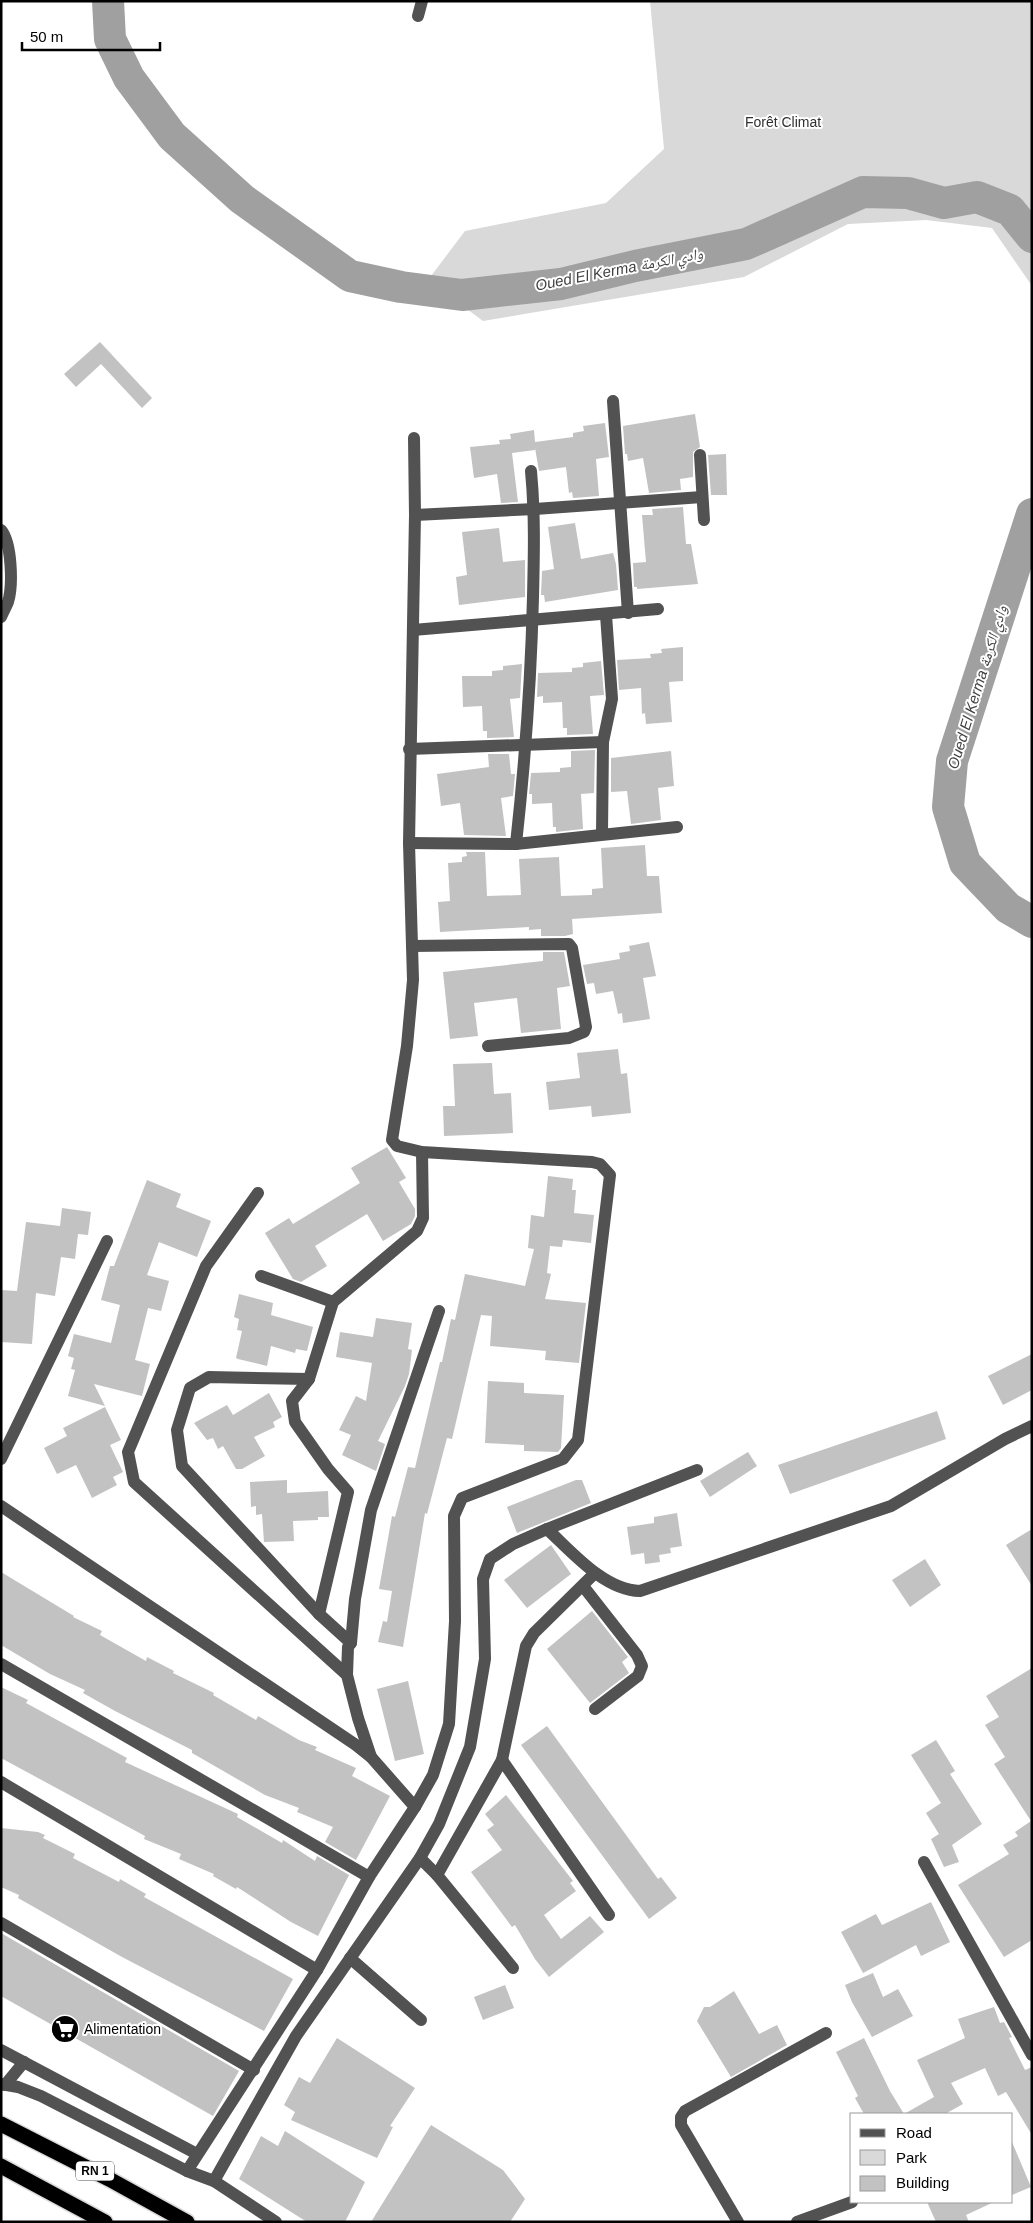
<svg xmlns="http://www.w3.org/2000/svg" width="1033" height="2223" viewBox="0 0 1033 2223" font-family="Arial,'Noto Naskh Arabic',sans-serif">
<rect width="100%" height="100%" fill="#fff"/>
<path fill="#d9d9d9" d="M650,1H1032V286L992,228L926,220L848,224L744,277L483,321L428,280L465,231L606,203L664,149Z"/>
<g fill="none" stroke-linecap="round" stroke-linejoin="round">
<g stroke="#a0a0a0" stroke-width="32">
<path d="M108,1L110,39L129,78L172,136L242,199L350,276L401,287L462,295L561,284L635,266L746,244L863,192L908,193L944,203L977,197L1010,210L1032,237"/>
<path d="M1032,514L952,761L948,807L965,863L1008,908L1032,922"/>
</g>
</g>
<g fill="#c2c2c2">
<path d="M100,342L152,398L142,408L101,364L76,387L64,374Z"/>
<path d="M695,414L700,447L693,452V477L680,479L681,490L649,493L643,458L628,461L627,454H625L623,426Z"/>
<path d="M605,423L609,457L596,459L599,496L573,498L572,492L569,493L566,467L539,471L535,448V450L512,453L518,502L501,503L497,474L474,478L470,447L500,444L499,440L511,439L510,434L534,430L535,442L573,437V433L584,431L583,426Z"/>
<path d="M726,454L727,495H711L708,455Z"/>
<path d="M683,507L686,544H691L698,584L637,589V587H634L633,563L646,562L642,515H653L652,509Z"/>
<path d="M575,523L581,559L613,553L616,564L618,590L545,602L544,595H541L542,571L554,569L548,527Z"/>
<path d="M499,528L503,562L525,560V597L459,605L456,577L467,575L462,532Z"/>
<path d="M683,647V681L669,682L672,722L646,724L645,713L642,714L641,688L619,690L617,660L651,658L650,654L662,653L661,649Z"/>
<path d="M601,661L604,695L590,696L593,734L567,735V728H563L562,702L543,703V696L537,697L538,673L572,672V668L583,667V663Z"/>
<path d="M522,664L520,698L510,699L514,737L487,738V731H483L482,706L463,707L462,676H492V671L503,670V666Z"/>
<path d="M595,750L594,793L581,794L583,829L556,832V827H553L552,803L532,804V794H529L531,773L560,772V768L571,767V751Z"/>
<path d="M671,751L674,786L658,788L661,820L631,824L627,791L611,792V758Z"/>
<path d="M488,754H509L511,774H515L513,796L501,798L506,836L464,835L460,803L441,806L437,774L489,767Z"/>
<path d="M645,845L647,876H659L662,913L572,919L573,934L565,936H541V929L529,930V927L440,932L438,902L450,901L448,863L462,862V857L467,856L466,852H485L487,896L521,895L519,859L559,857L561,896L592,895V889L603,888L601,848Z"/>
<path d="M649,942L656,976L643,978L650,1019L623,1023L622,1013L618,1014L613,991L596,994L594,983L587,984L583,965L620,959L619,953L630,951L629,946Z"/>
<path d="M543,952H564L570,986L557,988L561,1029L521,1033L517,998L474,1003L478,1036L450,1039L443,972L543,961Z"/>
<path d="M618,1049L621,1074L627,1073L631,1113L592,1117L591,1106L549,1110L546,1082L580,1078L577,1053Z"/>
<path d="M492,1063L494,1094L511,1093L513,1133L444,1136L443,1106H455L453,1064Z"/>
<path d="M387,1147L406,1178L399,1182L415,1209V1216L411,1224L383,1241L367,1214L315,1246L327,1266L301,1282L293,1279L265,1233L289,1218L293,1224L360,1183L351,1168Z"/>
<path d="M548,1176L573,1179L572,1190H576L574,1213L594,1215L591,1243L563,1240L562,1247L550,1246L547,1273L551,1274L545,1299L586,1303L579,1363L545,1360L546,1351L490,1346L492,1316L481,1315L452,1439L447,1438L427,1514L425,1513L403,1647L378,1642L383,1621L387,1622L392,1591L379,1589L392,1516L395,1517L408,1467L415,1468L440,1362H442L451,1319L455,1320L465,1274L525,1286L534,1249L528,1248L531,1215L544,1217Z"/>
<path d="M147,1180L181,1194L176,1207L211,1221L197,1257L159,1242L147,1275L169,1281L161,1311L148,1308L135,1360L150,1364L142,1396L94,1384L105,1406L68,1396L75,1370L71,1369L74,1358L68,1356L74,1334L111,1343L120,1305L101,1300L110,1266H114Z"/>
<path d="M62,1208L91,1212L88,1235L78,1234L75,1259L61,1257L55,1296L36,1293L32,1344L1,1342V1290L17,1291L26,1222L60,1226Z"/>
<path d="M239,1294L273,1303L271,1315L313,1327L307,1351L296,1349L295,1353L271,1346L267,1366L238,1359L236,1358L242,1331L237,1330L239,1319L234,1317Z"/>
<path d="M376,1318L412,1323L408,1349L412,1350L409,1374L405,1386L378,1441L385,1444L376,1471L342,1455L351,1435L339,1430L356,1396L366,1401L372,1363L336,1357L340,1332L373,1337Z"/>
<path d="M1032,1354V1390L1003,1405L988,1376Z"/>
<path d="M488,1381L524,1383V1393L564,1395L561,1448L558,1452L524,1451V1445L485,1443Z"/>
<path d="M269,1393L282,1417L273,1422L275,1427L254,1437L265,1456L242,1469H236L223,1446L218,1449L213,1438L207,1440L194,1423L227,1405L233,1415Z"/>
<path d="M105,1407L121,1440L110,1445L123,1472L113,1477L117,1485L92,1498L76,1465L57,1474L44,1448L67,1436L63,1428Z"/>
<path d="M937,1411L946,1439L790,1494L778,1465Z"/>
<path d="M748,1452L757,1466L710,1497L700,1481Z"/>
<path d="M287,1480V1493L328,1491L329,1517H318V1520L293,1521L294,1541L264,1542L262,1514L256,1515V1506L251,1507L250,1482Z"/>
<path d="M576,1480H582L591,1503L517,1533L507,1507Z"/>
<path d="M677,1513L682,1546L670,1548L671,1553L659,1555L660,1562L645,1564L644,1553L631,1555L627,1527L654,1523V1517Z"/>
<path d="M1032,1529V1586L1006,1545Z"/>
<path d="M551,1545L571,1574L527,1608L504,1580Z"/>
<path d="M925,1559L941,1585L910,1607L892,1580Z"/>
<path d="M1,1572L74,1616L73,1617L102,1631L100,1635L146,1661L147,1657L174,1671L173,1673L214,1693L213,1695L256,1720L258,1716L299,1740L317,1747L315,1750L356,1768L352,1776L390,1796L356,1860L325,1842L333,1827L297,1812L299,1808L265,1795L192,1753V1750L115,1711L83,1693L85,1690L50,1674L1,1645Z"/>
<path d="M592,1611L628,1657L622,1662L629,1673L590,1703L547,1649Z"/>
<path d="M1032,1668V1940L1004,1957L958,1885L1009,1854L1003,1845L1018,1836L1015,1832L1031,1821L994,1764L1005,1757L985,1725L999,1717L986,1696Z"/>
<path d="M408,1681L424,1754L395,1761L377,1689Z"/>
<path d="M1,1687L28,1700L26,1703L127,1758L125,1762L238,1814L237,1817L282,1843L283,1840L315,1861L317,1856L349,1875L318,1936L291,1922L237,1887L236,1889L213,1876L214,1874L179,1859L181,1854L144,1839L145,1836L1,1758Z"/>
<path d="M547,1726L658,1879L661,1877L677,1898L649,1919L521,1745Z"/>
<path d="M936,1740L955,1771L950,1774L982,1824L952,1845L959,1862L944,1867L931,1839L939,1834L926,1813L941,1803L911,1755Z"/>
<path d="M506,1795L573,1881L570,1883L576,1891L544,1915L561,1939L590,1916L604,1932L549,1977L535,1959L515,1925L512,1927L471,1872L502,1850L487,1830L494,1825L485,1814Z"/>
<path d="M1,1828L38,1832L45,1835L43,1838L75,1854L73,1858L119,1882L120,1879L146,1894L144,1897L293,1979L264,2031L122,1957L18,1898L19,1895L1,1887Z"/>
<path d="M931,1902L950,1942L921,1956L916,1945L863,1973L841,1932L876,1914L882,1925Z"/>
<path d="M1,1933L239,2071L213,2116L1,1996Z"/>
<path d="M873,1973L883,1997L898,1989L913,2016L872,2037L852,2002L845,1985Z"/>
<path d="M505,1985L514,2008L483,2020L474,1997Z"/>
<path d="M734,1991L759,2034L777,2025L787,2045L731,2077L697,2021L704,2007H710Z"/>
<path d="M994,2007L1000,2023L1004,2022L1012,2037L1009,2038L1025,2070L1032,2067V2135L1006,2092L998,2096L985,2068L951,2083L963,2104L945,2114H864L855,2098L858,2096L836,2052L864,2038L890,2091L904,2114L934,2097L917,2060L965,2038L958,2019Z"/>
<path d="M337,2038L415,2088L390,2126L393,2127L377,2158L291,2120L295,2112L284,2105L299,2077L310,2083Z"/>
<path d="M431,2125L503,2170L525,2199L510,2222H371Z"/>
<path d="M285,2131L365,2182L345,2222H307L239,2179L261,2136L278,2146Z"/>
<path d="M1012,2142L1031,2187L1012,2195Z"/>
<path d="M927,2202H994L966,2215L969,2222H936Z"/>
</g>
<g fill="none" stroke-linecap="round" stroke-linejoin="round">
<defs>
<g id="highway">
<path d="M1,2124L109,2179L187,2222"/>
<path d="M1,2166L105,2222"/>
</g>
</defs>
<use href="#highway" stroke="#dbdbdb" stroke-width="18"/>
<g stroke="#525252" stroke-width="12">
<path d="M418,16L422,1"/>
<path d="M613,401L628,613"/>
<path d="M414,438L415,515L409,843L413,980L407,1046L392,1140L397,1146L422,1152L592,1162L600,1164L610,1175L578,1440L563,1459L462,1498L454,1516L455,1621L449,1724L433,1775L415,1807"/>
<path d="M700,455L704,520"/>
<path d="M415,515L535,509L702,497"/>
<path d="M1,530C12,543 13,586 8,602C6,607 3,612 1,617"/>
<path d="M413,630L658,609"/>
<path d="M409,749L603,742"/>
<path d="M602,834L603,742L612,699L606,615"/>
<path d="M409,843L516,844L677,827"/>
<path d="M516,844C525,762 531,680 533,597C534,555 535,513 531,471"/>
<path d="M412,946L569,944L572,948L586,1027L584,1032L569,1038L488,1046"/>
<path d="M258,1193L206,1266L128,1452L134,1482L347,1675L358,1718L371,1757"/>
<path d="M261,1276L333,1302"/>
<path d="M309,1379L292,1401L295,1422L328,1469L348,1492L319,1614"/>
<path d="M1,1459L107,1241"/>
<path d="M1,1506L356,1745L371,1757L415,1807L369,1877L317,1970L187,2171"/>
<path d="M547,1529C572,1552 604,1590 640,1591L891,1506L1005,1439L1032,1426"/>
<path d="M583,1586L637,1655L642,1666L638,1676L595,1709"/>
<path d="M351,1643L319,1614L182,1466L177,1430L190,1388L209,1377L309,1379L333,1302L417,1231L423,1218L422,1152"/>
<path d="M1,1664L369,1877"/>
<path d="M347,1675L348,1647L351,1643L355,1599L371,1510L439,1311"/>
<path d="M502,1760L526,1646L534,1633L595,1573"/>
<path d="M1,1782L317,1970"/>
<path d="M420,1858L437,1875L513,1968"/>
<path d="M924,1862L1032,2055"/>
<path d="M437,1875L502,1760L609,1915"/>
<path d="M1,1923L254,2070"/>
<path d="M350,1958L421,2020"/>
<path d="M1,2050L197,2154"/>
<path d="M1,2084L18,2087L41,2096L187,2171L214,2181L276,2222"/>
<path d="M5,2085L24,2062"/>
<path d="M214,2181L296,2036L420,1858L439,1824L470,1747L485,1659L483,1579L490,1559L513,1544L547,1529L697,1470"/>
<path d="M738,2222L681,2125V2117L685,2111L826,2033"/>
<path d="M797,2222L852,2202"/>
</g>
<use href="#highway" stroke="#000" stroke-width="15"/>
</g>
<defs>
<symbol id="supermarket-disc" viewBox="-11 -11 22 22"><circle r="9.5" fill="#000" stroke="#fff"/><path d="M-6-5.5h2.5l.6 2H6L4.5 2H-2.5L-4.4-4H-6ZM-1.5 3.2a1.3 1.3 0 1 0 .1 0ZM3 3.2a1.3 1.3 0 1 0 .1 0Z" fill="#fff"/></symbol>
</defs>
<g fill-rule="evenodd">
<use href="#supermarket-disc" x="49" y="2013" width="32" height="32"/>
</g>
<g text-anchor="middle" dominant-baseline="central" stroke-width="4" stroke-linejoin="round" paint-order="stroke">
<rect fill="#fff" stroke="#4c4c4c" stroke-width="1" x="76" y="2161.5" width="38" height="19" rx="4"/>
<g font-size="12" font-weight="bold" fill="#000">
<text x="95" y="2171">RN 1</text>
</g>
<g font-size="14" fill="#303030" stroke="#fff">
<text x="783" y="122">Forêt Climat</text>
</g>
<g font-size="14" fill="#000" stroke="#fff" text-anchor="start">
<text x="84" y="2029">Alimentation</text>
</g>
<g font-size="15" font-style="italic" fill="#414141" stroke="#fff">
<text transform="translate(619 269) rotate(-11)">Oued El Kerma وادي الكرمة</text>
<text transform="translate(977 687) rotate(-73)">Oued El Kerma وادي الكرمة</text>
</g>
</g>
<rect width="1033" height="2223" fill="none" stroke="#000000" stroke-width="5"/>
<rect x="850" y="2113" width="162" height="90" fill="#ffffff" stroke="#999999"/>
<rect x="860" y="2129" width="25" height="8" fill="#525252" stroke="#999999"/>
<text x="896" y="2138" font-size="15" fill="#000000">Road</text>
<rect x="860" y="2150" width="25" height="15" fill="#d9d9d9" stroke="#999999"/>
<text x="896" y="2163" font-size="15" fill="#000000">Park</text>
<rect x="860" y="2176" width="25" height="15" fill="#c2c2c2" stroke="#999999"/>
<text x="896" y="2188" font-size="15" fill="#000000">Building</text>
<path d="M22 42v8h138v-8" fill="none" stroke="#000000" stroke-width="2.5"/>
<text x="30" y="42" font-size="15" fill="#000000" stroke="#ffffff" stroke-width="4" paint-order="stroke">50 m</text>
</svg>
